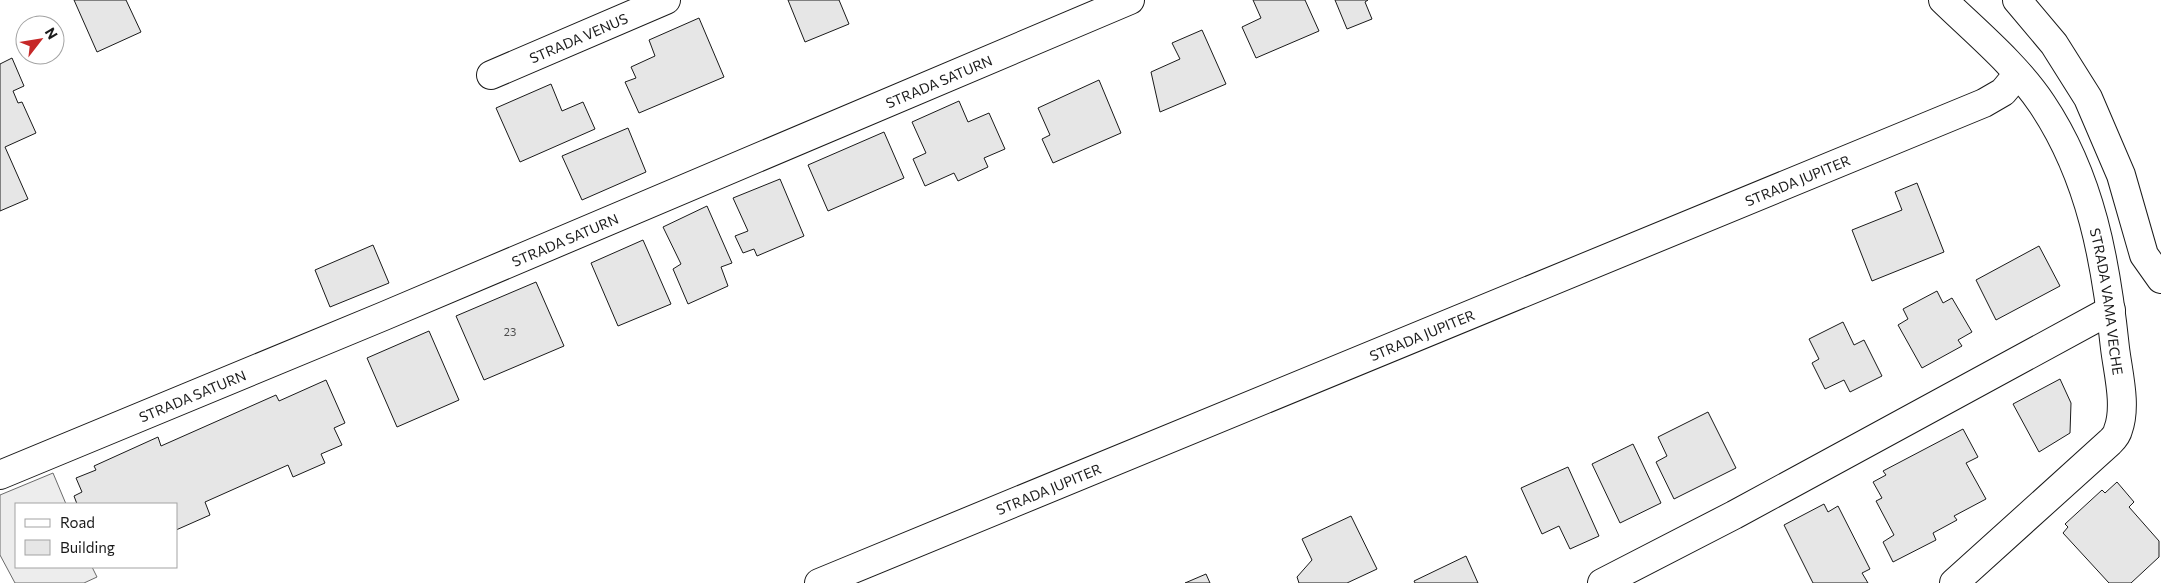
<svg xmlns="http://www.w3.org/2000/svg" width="2161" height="583" viewBox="0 0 2161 583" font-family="Commissioner,sans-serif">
<rect width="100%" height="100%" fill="#fff"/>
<path fill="#ededed" stroke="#6a6a6a" d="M53,473L66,504H16V567H92L97,577L84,583H15L0,555V495Z"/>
<g fill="#e6e6e6" stroke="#1a1a1a">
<path d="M74,0H126L141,32L97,52Z"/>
<path d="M788,0H839L849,24L805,42Z"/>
<path d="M1253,0H1305L1319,31L1256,58L1242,27L1261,18Z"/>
<path d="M1335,0H1368L1365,2L1372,19L1347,29Z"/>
<path d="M699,18L724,77L639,113L625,82L636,78L631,67L655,56L649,40Z"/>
<path d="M1202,30L1226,84L1160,112L1151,72L1180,59L1172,43Z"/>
<path d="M12,58L24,86L13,91L18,103L22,102L36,133L5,147L28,199L0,211V64Z"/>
<path d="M1099,80L1121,133L1053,163L1042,139L1050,135L1038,108Z"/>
<path d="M551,84L562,111L583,102L595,129L520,162L496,108Z"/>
<path d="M959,101L968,122L989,113L1005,149L984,158L988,167L958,181L954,173L925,186L913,159L926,153L912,122Z"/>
<path d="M628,128L646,172L582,200L562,156Z"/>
<path d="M884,132L904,178L828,211L808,165Z"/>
<path d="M780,179L804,236L757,256L754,249L743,253L735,236L748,231L733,198Z"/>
<path d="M1917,183L1944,252L1872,281L1852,230L1902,210L1895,192Z"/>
<path d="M707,206L732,263L721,267L728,286L688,304L673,269L681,264L663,227Z"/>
<path d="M643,240L671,304L618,326L591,263Z"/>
<path d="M373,245L389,283L330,307L315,270Z"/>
<path d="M2039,246L2060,286L1996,320L1976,280Z"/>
<path d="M536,282L564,346L484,380L456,316Z"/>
<path d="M1937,291L1943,303L1952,298L1972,332L1958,340L1962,346L1922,368L1898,325L1908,319L1903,309Z"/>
<path d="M1843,322L1854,345L1864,340L1882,376L1850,392L1844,380L1825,389L1812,363L1819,359L1809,339Z"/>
<path d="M429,331L459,400L397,427L367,358Z"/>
<path d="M2060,379L2071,403L2070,433L2039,452L2013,404Z"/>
<path d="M326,380L345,423L334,428L342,445L321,454L325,463L293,477L288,465L205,502L210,515L176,530V504H77L74,496L82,492L76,478L96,470L94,466L158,437L161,446L276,395L279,401Z"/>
<path d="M1708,412L1736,468L1674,499L1656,462L1667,456L1658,437Z"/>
<path d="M1963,429L1978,457L1966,463L1986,499L1954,516L1957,520L1933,533L1936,540L1893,562L1883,542L1894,535L1876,501L1882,498L1873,482L1886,475L1883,471Z"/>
<path d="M1633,444L1661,503L1620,523L1592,464Z"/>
<path d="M1568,467L1599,536L1570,549L1559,526L1542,534L1521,488Z"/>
<path d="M2117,482L2134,502L2129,507L2159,541V557L2131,583H2109L2063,533L2068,527L2065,524L2102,490L2105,493Z"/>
<path d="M1824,504L1828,512L1838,506L1870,569L1862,573L1868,583H1813L1784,525Z"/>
<path d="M1351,516L1377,569L1347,583H1299L1297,577L1312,560L1302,539Z"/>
<path d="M1466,556L1478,583H1415L1414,581Z"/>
<path d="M1206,574L1210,583H1185Z"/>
</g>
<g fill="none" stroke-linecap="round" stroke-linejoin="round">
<defs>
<g id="minor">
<path id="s1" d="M1943,0C1977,33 2016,65 2042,104C2091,177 2106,262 2115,348C2118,373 2127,406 2118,430C2117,435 2113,439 2110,442L1954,583"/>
<path d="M2017,0L2054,44L2088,98L2121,175L2144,255L2161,279"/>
<path id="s2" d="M491,75L666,0"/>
<path id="s3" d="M0,475L384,316L1130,0"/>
<path id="s4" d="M819,583L1984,103L2003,92L2018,74"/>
<path d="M1602,583L1734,515L2111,310"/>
</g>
</defs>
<use href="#minor" stroke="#1a1a1a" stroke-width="30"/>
<use href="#minor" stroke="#fff" stroke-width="28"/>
</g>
<g text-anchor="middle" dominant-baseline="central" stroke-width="4" stroke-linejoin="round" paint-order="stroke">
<g font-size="11" fill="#4d4d4d">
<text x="510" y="331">23</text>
</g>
<g font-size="14" fill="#1a1a1a" stroke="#fff">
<text stroke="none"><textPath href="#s2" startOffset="95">STRADA VENUS</textPath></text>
<text stroke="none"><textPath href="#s3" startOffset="1018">STRADA SATURN</textPath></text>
<text stroke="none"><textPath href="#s4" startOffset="1058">STRADA JUPITER</textPath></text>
<text stroke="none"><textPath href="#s3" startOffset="612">STRADA SATURN</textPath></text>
<text stroke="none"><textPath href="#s1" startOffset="354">STRADA VAMA VECHE</textPath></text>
<text stroke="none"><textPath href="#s4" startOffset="652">STRADA JUPITER</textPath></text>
<text stroke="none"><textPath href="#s3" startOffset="208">STRADA SATURN</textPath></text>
<text stroke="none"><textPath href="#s4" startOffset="248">STRADA JUPITER</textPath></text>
</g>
</g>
<rect x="15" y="503" width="162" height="65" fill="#ffffff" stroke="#a3a3a3"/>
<rect x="25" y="519" width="25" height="8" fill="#ffffff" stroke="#a3a3a3"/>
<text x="60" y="528" font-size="15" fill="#1a1a1a">Road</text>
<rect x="25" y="540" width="25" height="15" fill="#e6e6e6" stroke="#a3a3a3"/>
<text x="60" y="553" font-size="15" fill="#1a1a1a">Building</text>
<g transform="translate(40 40) rotate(59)"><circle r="24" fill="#ffffff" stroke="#a3a3a3"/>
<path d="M0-4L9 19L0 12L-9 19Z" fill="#c62828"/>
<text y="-8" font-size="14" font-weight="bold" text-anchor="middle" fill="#1a1a1a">N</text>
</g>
</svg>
